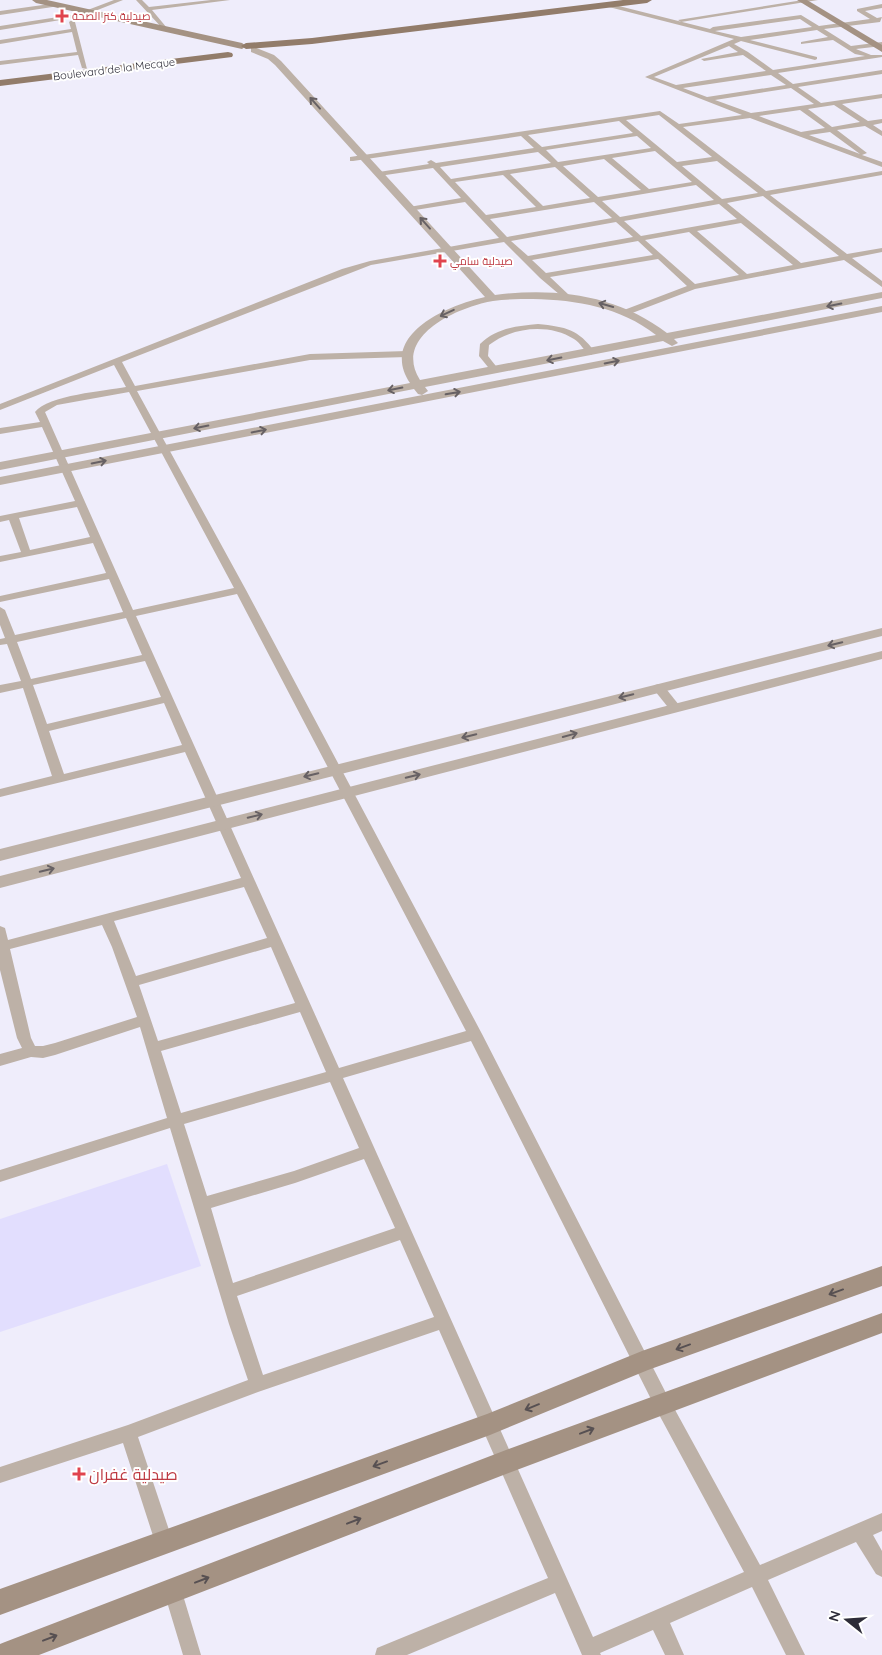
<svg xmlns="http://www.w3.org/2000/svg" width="882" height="1655" viewBox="0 0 882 1655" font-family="Quicksand,Cairo,sans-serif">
<rect width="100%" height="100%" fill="#efedfb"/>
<path fill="#e2defe" d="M167,1164L201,1266L0,1332V1219Z"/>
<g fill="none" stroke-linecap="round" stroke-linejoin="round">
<g fill="#bdb1a7" fill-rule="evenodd">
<path d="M114,0H123L95,11L97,14L0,30V26L84,13L85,11Z"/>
<path d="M136,0H142L149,7L211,0H230L152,10L167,28L164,30Z"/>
<path d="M803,0H818L681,22L678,20Z"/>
<path d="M57,3L59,6L0,15V11Z"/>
<path d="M607,3L710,29L713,27L801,15L819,26L870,19L857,11V9L882,4V8L865,11L877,18L882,17L880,22L824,29L851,46L882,42V46L856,49L871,55H882V57L778,73L793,84L882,70V74L798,87L821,103L882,94V98L842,104L868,121L882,119V123L873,125L882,131V136L865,126L837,130L867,153L862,155L882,162V167L750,118L683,127L766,191L882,171V175L770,195L847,254L882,248V252L852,258L882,281V287L844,260L695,289L627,315L624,314V310L687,286L658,259L550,277L569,295V299L566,300L540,278L504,242L371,265L122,362L135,386L310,354L407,351L411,354L407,357L310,360L137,391L246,590L482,1034L668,1397L760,1565L882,1513V1531L873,1535L882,1551V1577L876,1574L856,1542L768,1580L805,1655H786L752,1587L670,1623L684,1655H665L653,1630L600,1653L601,1655H582L555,1593L407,1655H375L377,1648L548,1578L439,1330L258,1392L138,1437L173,1542L170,1548L164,1551L158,1548L155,1542L123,1443L0,1483V1467L128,1425L248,1380L229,1324L170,1128L0,1182V1170L167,1118L140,1027L55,1055L43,1058L31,1057L0,1066V1054L22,1048L17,1038L0,970V926L5,928L8,940L241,878L185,752L0,797V789L52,776L23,688L0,693V685L21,681L7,644L0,645V639L5,638L0,625V607L5,610L15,635L123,612L109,579L0,602V596L106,573L93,543L0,562V556L21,552L9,520L0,522V516L75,501L42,427L0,434V428L40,422L35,412C48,395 105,391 126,387L114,365L0,410V404L342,269L370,261L499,238L465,202L409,211V207L461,198L433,168L379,176L375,174L379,172L429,164L427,162L431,160L436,163L534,148L521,136L353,161H350V157L660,111L679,124L742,115L645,77L734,39L605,6ZM800,19L812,27L741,37L715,31ZM817,30L828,37L801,42V44L833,40L855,54L865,56L773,70L748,52L734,44L741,41L815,60L817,59V57L750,40ZM729,46L738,52L701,59L704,61L743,55L766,71L676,85L654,77ZM771,75L786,85L707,97L683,88ZM791,88L814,104L751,113L715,100ZM834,105L860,122L832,127L808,109ZM800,110L825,128L801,132L759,116ZM659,115L712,157L677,162L626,120ZM619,121L633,133L542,147L528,135ZM830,132L860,154L809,135ZM637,136L651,148L558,162L546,150ZM655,151L692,182L649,189L612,158ZM538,152L551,163L451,179L440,167ZM604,159L641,190L598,197L563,166ZM717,161L758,193L722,199L682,166ZM555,167L590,198L543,206L510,174ZM503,175L536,207L486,215L455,182ZM696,185L714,200L620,217L602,201ZM763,196L839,256L801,263L727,203ZM594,202L612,218L507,237L490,219ZM719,204L737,219L641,236L624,221ZM616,222L633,237L528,256L511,241ZM741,223L793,265L747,274L697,231ZM689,232L739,275L695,284L645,240ZM638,241L653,255L546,273L532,260ZM129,392L234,588L133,610L45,412L57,405ZM77,507L90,537L30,550L19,518ZM237,594L466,1031L339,1068L136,616ZM126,618L142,655L31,679L17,642ZM145,661L161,697L47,724L33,685ZM164,703L182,745L64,774L49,731ZM244,887L267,938L136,976L114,921ZM102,925L112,947L137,1017L55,1043L43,1046H35L31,1038L10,949ZM271,947L295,1003L158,1041L139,985ZM300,1012L326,1072L181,1113L161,1051ZM471,1041L656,1409L744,1572L593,1637L343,1078ZM330,1082L359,1148L294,1171L207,1196L184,1124ZM364,1159L395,1228L233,1283L211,1208L295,1183ZM400,1240L434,1317L263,1375L237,1296Z"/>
<path d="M72,20L75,22L87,69L82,68L78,55L0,65V61L77,52L72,32L0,44V40L71,29L69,22Z"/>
<path d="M538,324C566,327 578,329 595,352L591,355C584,352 581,343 574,339C549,323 512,327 489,345L488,356L499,370L498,372H492L479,356L480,344C496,328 517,326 538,324Z"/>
<path d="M659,684L663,685L679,705L681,708L679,711H671L655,691L653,688L655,685Z"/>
<path d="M173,1583L180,1585L182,1592L201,1655H183L164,1592L166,1585Z"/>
</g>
<g fill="#bdb1a7" fill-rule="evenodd">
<path d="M254,47L274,55L281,61L495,295C555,287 618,295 667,333L882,292V298L674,339L678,343L672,346L663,341L425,387L428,391L422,395L418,394L414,389L0,470V462L410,383C378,335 448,305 485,297L275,65L268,59L251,52V48ZM533,299C577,300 620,307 656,335L420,380C392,336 458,307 493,301C506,299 520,299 533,299Z"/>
<path d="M882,306V312L0,485V477Z"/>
<path d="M882,628V636L0,861V849Z"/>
<path d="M882,651V659L0,888V876Z"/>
</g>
<g fill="#a49283" fill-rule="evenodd">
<path d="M32,0H47L242,43L246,46L242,49L36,3Z"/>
<path d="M797,0H807L882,45V52Z"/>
<path d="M882,1266V1286L648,1370L490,1435L0,1615V1589L487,1414L642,1351Z"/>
<path d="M882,1313V1333L506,1474L39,1655H0V1644L5,1642L506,1450Z"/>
</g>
<g fill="#927c6a" fill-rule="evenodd">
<path d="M623,0H652L647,3L312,44L246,49L241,46L246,43L312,38Z"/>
<path d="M228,52L232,53L233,55L232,57L0,86V80Z"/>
</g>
</g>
<defs><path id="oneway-shaft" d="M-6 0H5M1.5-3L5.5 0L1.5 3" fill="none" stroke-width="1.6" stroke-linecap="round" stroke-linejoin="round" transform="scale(1.25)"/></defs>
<g stroke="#676164">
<use href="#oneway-shaft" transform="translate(315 103) rotate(-132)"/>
<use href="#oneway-shaft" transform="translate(425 223) rotate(-132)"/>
<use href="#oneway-shaft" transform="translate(606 305) rotate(-164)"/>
<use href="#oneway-shaft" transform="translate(834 305) rotate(169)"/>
<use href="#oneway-shaft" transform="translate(447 313) rotate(155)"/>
<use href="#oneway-shaft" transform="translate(554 359) rotate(169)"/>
<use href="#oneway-shaft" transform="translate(612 362) rotate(-11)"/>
<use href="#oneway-shaft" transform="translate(395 389) rotate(169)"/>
<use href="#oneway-shaft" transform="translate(453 393) rotate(-10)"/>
<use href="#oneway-shaft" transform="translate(201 427) rotate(169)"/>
<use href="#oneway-shaft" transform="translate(259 431) rotate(-11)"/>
<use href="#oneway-shaft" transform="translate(99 462) rotate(-11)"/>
<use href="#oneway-shaft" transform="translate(835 644) rotate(166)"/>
<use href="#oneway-shaft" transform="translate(626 696) rotate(166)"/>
<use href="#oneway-shaft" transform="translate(570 735) rotate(-15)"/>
<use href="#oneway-shaft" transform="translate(469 736) rotate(166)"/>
<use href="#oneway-shaft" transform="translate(311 775) rotate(167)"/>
<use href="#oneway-shaft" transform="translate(413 776) rotate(-14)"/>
<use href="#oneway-shaft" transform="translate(255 816) rotate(-14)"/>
<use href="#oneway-shaft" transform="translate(47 870) rotate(-14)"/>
</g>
<g stroke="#575052">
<use href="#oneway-shaft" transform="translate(836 1292) rotate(160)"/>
<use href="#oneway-shaft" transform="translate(683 1347) rotate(160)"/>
<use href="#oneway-shaft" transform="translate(532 1407) rotate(158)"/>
<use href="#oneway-shaft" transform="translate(587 1431) rotate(-21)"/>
<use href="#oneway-shaft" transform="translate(380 1464) rotate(160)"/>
<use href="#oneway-shaft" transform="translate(354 1521) rotate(-21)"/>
<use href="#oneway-shaft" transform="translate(202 1580) rotate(-21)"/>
<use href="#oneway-shaft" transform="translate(50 1638) rotate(-21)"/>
</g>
<g fill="#e0444e" stroke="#fff" stroke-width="2">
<path d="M59.5 8.5h5v5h5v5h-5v5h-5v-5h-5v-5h5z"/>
<path d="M437.5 253.5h5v5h5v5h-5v5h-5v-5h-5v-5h5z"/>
<path d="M76.5 1466.5h5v5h5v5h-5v5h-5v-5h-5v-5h5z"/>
</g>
<g text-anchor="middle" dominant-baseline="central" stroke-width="4" stroke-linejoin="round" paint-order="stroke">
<g font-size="11" fill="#be3a42" stroke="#fff" text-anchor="start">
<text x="72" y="16">صيدلية كنز الصحة</text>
<text x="450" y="261">صيدلية سامي</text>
</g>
<g font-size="11" fill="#2d2c38" stroke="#fff">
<text transform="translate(114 69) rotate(-7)">Boulevard de la Mecque</text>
</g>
<g font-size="16" fill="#be3a42" stroke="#fff" text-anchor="start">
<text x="89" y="1474">صيدلية غفران</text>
</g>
</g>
<g transform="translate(847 1620) rotate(287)" stroke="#ffffff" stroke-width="4" paint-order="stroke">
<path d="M0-4L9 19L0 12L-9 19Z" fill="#2d2c38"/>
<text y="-8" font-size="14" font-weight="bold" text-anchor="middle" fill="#2d2c38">N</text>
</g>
</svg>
